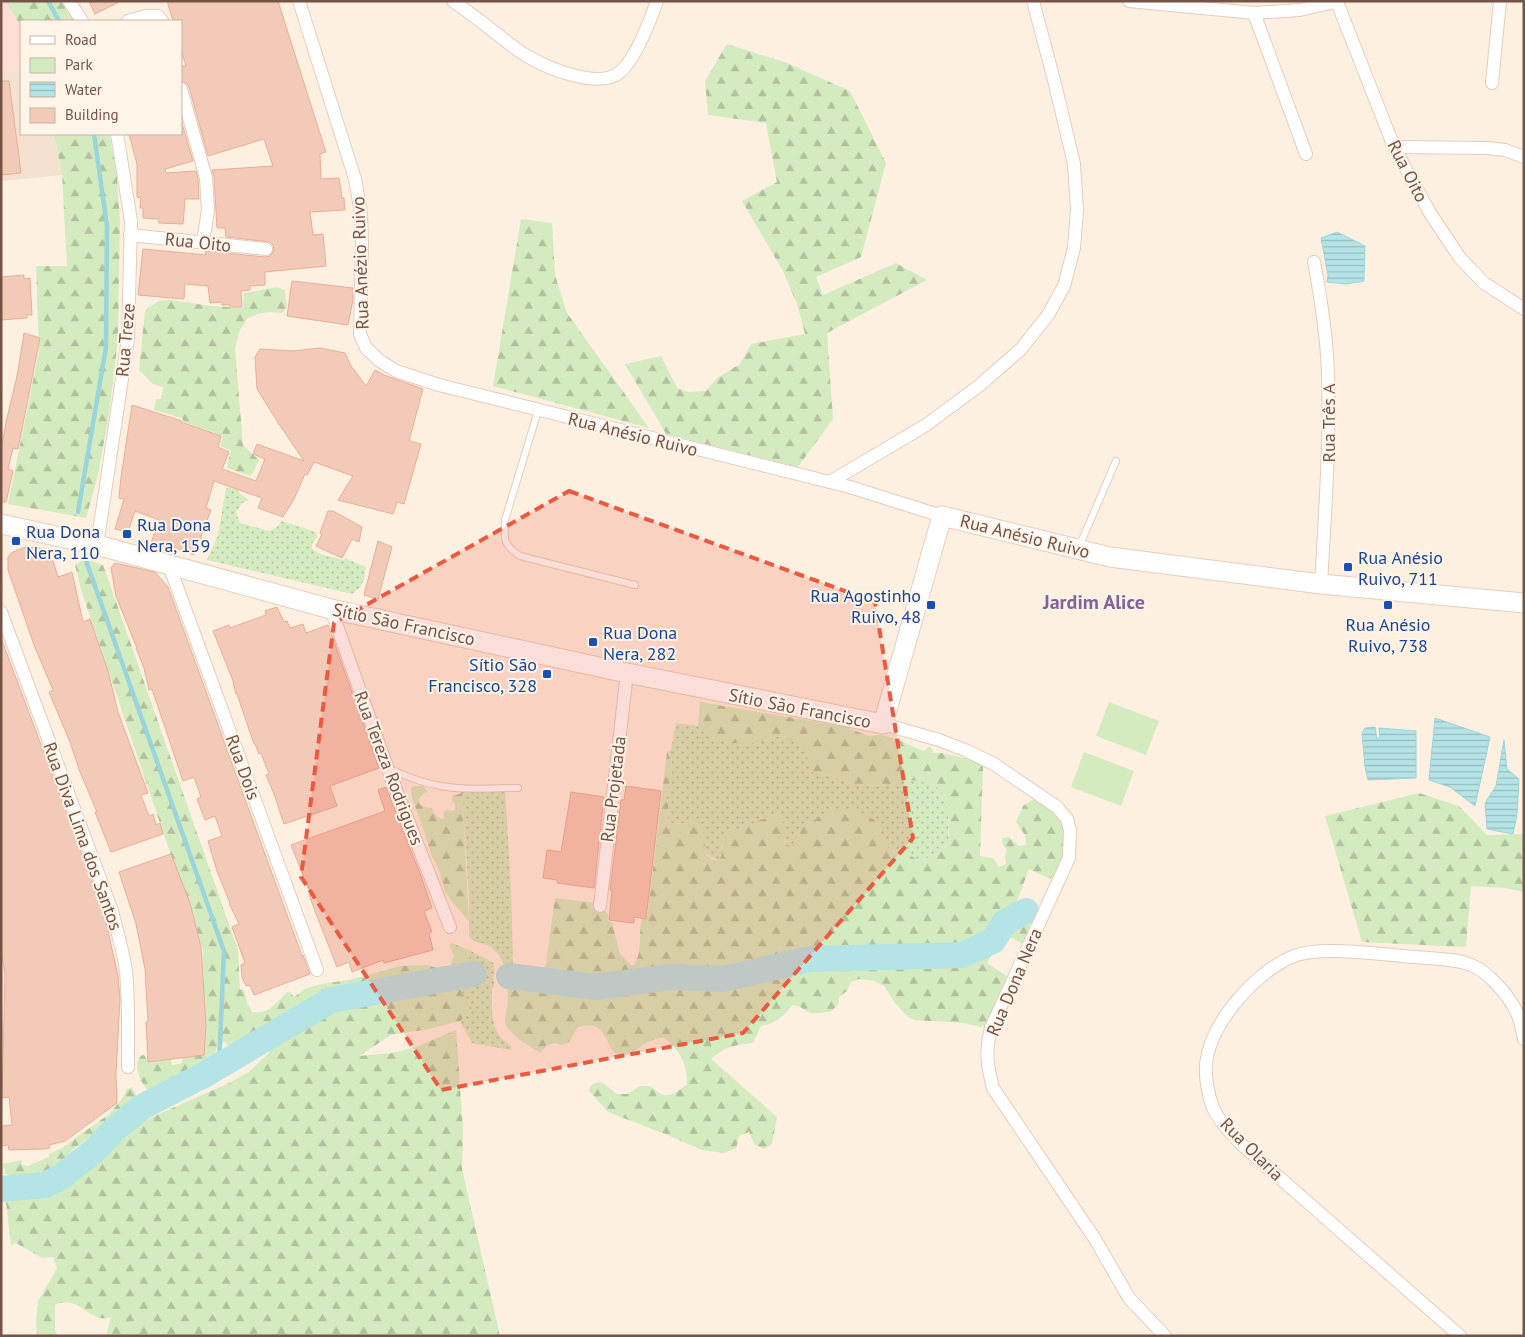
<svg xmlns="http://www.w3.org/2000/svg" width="1525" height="1337" viewBox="0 0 1525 1337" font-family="'PT Sans',sans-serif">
<defs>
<pattern id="grass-dots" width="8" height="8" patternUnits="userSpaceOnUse" patternTransform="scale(1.25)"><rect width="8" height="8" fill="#d4ebbf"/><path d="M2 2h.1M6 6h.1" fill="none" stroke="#b1c19d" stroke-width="1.8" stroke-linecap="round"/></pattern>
<pattern id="forest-firs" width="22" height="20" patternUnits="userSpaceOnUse" patternTransform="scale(1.25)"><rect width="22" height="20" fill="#d4ebbf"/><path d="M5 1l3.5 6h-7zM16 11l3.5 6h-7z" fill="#b1c19d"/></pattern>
<pattern id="water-rules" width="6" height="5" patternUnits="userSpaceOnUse" patternTransform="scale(1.25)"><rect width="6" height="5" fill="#b5e4e7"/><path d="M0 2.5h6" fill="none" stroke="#98bbbd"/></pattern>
</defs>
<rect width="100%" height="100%" fill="#fdf0e1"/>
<path fill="#f5e1cf" d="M21,67V134H54L62,175L1,181V71Z"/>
<path fill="#feddd4" d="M1,1H6L21,27V67L1,71Z"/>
<g fill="url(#grass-dots)">
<path d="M226,488L238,489L240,494L249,500L242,503L236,512L240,523L269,531L276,528L282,521L316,532L317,537L312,544V549L320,554L343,560L345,558L366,567C364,581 364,585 352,594L207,560L218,535Z"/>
<path d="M676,723L698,726L708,734L765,740C771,738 779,735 786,737C791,739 805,751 807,756C810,762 808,766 812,772L833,776L855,785L889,786L903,780L919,781L937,787L945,796L948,813L949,843L941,851L921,861L905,853L888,848L876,821L803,827L792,847L785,844L781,812L756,823L721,844L723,851L721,859C704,861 692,835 684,823L674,824L667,821C672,805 665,803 667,790C668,786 670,782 671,778C672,771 672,762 671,754L667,752L671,750Z"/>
<path d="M505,789L511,888L513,970L505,967C502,958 496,950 487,945C480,942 473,943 469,936V897L462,791Z"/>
<path d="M471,951L494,963V987L492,988C492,1003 490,1022 499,1035C502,1039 507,1043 511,1046V1050L472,1043L460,1021L472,1011L470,1003L461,991L462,982L471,975Z"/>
</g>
<g fill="url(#forest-firs)">
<path d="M6,1H61L74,21H21V27Z"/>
<path d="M727,44L787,63L850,91L886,163L861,257L816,277L823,295L896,263L927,280L827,333L833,419L798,467L666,434L625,364L661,356L677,388L688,392L706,391L717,378L740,364L751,344L805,334L798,307L783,271L742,201L777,182L766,123L708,115L705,81Z"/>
<path d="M54,134H109L116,167L120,219L118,339L109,414L98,475L86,518L8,504L39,351L36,266H67L62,175Z"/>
<path d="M521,219L552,223L555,275L567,313L649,428L493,386Z"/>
<path d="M277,287L285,290L287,307L282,313L269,312L258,314L248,318L240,330L235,348L243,445L259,460L254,471L250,476L227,468L228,461L231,451L220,446L223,436L184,422L182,418L154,410L156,399H161L163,387L153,384L139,370L145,310L159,301L171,300L211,306L243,308L244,293Z"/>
<path d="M85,559L103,565L108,579L238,950L240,989L244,990L247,1002L252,1012C273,1014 275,1001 289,991L294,997L305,989L317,985L353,979L400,966L427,965L433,967L450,966L454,956L449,945L452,943L471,951V975L457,968L426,970L327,995L271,1027L252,1035L237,1048L232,1049L226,1044V1041L217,1046L212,1066L204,1073L147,1090C140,1080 133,1068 140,1056L144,1055L148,1062L171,1059L172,1065L182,1063V1058L199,1055L203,950L81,590L75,565Z"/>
<path d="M700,702L846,727L868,736L880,735L897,739L923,751L930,746L934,753H942L977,761L983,767L980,856L994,859L999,867L1006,864L1005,857L1007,850L1003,845L1002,838L1009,837L1019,846L1026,845L1025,835L1016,822L1023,806L1034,799L1050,807L1063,820L1067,836L1058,871L1050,879L1029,869L1012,914L1032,927L1022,944L1005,934L987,963L1007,976L987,1025L980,1027L964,1023L914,1020L907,1016L894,1002L885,987L874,981L859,979L851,982L847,991L839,997V1003L832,1011C825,1012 815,1015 808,1012C800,1008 802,1006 793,1005C783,1016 776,1024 761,1026L753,1043C738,1044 722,1048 711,1059L777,1117L772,1144L764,1149L755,1145L749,1132L739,1136L736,1148L724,1153L702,1150L665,1134L608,1112L589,1091L590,1086L595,1083L602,1082L617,1094H627L640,1086H650C666,1100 671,1097 687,1084C687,1062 680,1051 663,1037C658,1039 653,1039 648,1042C640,1046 634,1054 624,1055C602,1058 613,1015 577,1028L569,1042L563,1045L554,1043L547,1045L540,1053C530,1046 504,1033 505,1019C506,1012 508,1006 508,999C507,988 506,979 513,970L540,972L545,970L555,898L596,903L608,914V921L612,923L620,954L631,965H634C643,952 638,935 642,919H647L667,752L671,754C672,762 672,771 671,778C670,782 668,786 667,790C665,803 672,806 667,821C677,826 683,824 692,818L702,824L706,855L714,860L720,859L723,852L721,836L781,812L785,844L792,847L803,827L829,811L851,808L862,813L876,821L888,848L905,853L921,861L941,851L949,843L948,813L945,796L937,787L919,781L903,780L889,786L855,785L833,776L812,772L808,766V757L802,749L785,736L774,737L749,744L734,743L721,741L708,734L698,726Z"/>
<path d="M413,786H424L427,792C413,799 418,808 432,808C434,814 437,819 444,819L443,813L446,810L452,811L455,810V804L453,802L452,798L453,795L460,794L462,791L469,921L453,903L445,892L440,873L436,863L432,857L424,831L412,798L411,789Z"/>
<path d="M1419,793L1459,806L1487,835L1524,834V892L1505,888L1471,886L1466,947L1362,942L1325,816Z"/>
<path d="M462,982L461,991L470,1003L472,1011L460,1021L429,1029L391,1035L359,1056L392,1053L416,1047L456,1030L463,1130L462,1169L500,1336H106L111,1317C107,1318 102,1319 99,1318C83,1312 74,1296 55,1305V1330L58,1336H37L36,1321L38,1301L57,1268L53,1257L42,1258L16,1243L11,1245L6,1203L7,1195L17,1189H38L46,1187L56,1183L71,1181L87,1164L120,1141L143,1121L229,1083L249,1072L268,1054L273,1045L281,1040H287C325,1004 359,997 409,990C427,987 444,984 462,982Z"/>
<path d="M132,1087L139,1101L125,1106L120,1113L106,1122L81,1144L75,1147L55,1170C46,1169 42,1171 38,1179H32L29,1181C20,1174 15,1181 5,1173V1169L1,1168L2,1164L22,1160V1165L28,1166L49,1157V1154L60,1149L68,1144L78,1136L108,1115L121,1100L127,1089Z"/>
</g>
<g fill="#d4ebbf">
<path d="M1109,702L1159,721L1146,755L1096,736Z"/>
<path d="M1084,752L1134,771L1121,806L1071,787Z"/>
</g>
<g fill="url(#water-rules)" stroke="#9bd5d9">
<path d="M1337,232L1365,246L1364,281L1346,284L1327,282L1328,275L1321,238Z"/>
<path d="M1435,718L1490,737L1475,806L1450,787L1429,780Z"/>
<path d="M1375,727L1377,739L1380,737L1379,728L1416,731V778L1368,780L1365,767L1362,733L1365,728Z"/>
<path d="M1504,740L1507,769L1519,779L1517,814L1513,834L1487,829L1485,803L1496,786Z"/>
</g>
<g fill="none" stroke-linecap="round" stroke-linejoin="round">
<g stroke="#9bd5d9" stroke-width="4.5">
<path d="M48,1L59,21"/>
<path d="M78,512L106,347L107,226L94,134"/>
<path d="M84,555L224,951L219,1066"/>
</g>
<g stroke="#b5e4e7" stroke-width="26">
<path d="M509,976L595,987L671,977L723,979L810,959L962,955L993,941L1004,923L1026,911"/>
<path d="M1,1189L45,1185L61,1177L95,1150L114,1130L142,1107L204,1075L331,1000L474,974"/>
</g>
</g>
<g fill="#f3cab7" stroke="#e7af97">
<path d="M89,1H121L95,14Z"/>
<path d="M167,1H278L323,143L326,152L320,154L321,179L339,178L342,198H344L345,210L310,212L313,235L323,234L326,266L265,272V285L250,286V290L241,291L242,307H230V305H222V302L210,303L208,286L185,284L184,299L138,295L143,249L206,255L205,251H207L265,257L270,256L274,250L273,245L270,242L226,237L225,228H217L214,177L212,170L273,166L264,139L208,156L189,87L186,83L181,81V66H186L181,50V21H173Z"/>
<path d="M1,81H9L21,173L1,175Z"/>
<path d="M181,120L193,161L165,169L166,173L196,171L198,179L199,199H185L183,224L159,223L158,219L143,218V208H140L141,198L137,197V164L129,134H181Z"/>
<path d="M24,275V279L30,278L32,315H27V318L1,320V277Z"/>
<path d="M292,281L353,288V300L348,325L287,316Z"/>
<path d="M24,333L40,338L18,449L13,448L8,469L13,471L6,502H1V449L7,418L17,376Z"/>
<path d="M320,348L345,353L351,366L366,386L375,370L384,375L423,389L409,441L421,444L404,504L397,502L393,514L338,500L353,476L314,462L307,475L305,474L294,499L283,517L258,508L262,498L214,481L206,508L211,510L194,555L173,547L172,549L151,543L159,520L135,511L128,532L115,529L124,499L119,498L121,477L132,405L182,421L181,422L221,436L218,447L229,452L222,469L256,481L265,459L253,454L257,444L304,461L279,424L257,389L255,357L260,349L292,351Z"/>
<path d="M328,511H333L362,527L359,542L352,539L342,558L316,546L322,534L320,533Z"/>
<path d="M378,541L392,547L378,599L364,595Z"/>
<path d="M25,547L40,548L53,561L58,577L72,572L83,622L90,619L108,671L118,712L148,793L141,795L149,816L153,814L156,825L160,823L163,834L111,852L95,812H97L80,772L70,742L49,692L53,690L34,645L8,570V557L11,553Z"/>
<path d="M115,563L155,572L168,587L302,956L303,955L310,974L254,995L250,985L246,986L242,977L241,965L245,963L232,927L239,924L229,903H230L217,871L208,841L222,836L215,816L205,820L197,799L201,797L194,777L183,781L152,689L149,690L144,668L136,648H137L116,596L111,568Z"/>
<path d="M277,607L284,622L287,621L290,628L303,624L306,633L328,625L379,768L330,786L337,806L284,824L274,794L266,775L269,774L261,753L259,754L255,744H254L237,694H236L233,683H234L213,631L229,625L230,628L266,615L265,611Z"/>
<path d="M1,638L104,913L118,976L120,999L116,1074L117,1103L65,1141L49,1145L50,1148L43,1149L9,1150L8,1145L1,1146V1126L12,1125L9,1097L2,1098L5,974L1,949Z"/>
<path d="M626,786L661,791L646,919L634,917V923L609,920L612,891L610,890L621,800H624Z"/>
<path d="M386,787L421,876L432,908L424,911L432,932L429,933L433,950L384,963L383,960L352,972L349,962L337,967L317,916L309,895H311L291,845L385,811L378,790Z"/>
<path d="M571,792L604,797L594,888L557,883V880L543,878L547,850L561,852Z"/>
<path d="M171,854L190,903L201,947L206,1025L204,1055L148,1062L146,1022H148L145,969L136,924L119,872Z"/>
</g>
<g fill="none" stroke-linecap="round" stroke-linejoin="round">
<defs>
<g id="lane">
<path d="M538,411L505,520C504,541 503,544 520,556L635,585"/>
<path d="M1079,547L1116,461"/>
<path d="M388,768C403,775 419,782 436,785C462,791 491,788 518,788"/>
</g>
<g id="street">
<path d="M69,1L82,21"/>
<path d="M299,1L355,179L361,213L362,245L360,334L366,348L380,361L396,371L439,385L850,487L942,516"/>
<path d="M453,1C470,13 486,25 502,38C510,44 518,51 527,56C547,68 599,90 620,72C636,58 650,21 657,1"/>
<path d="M1129,1L1254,13L1300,10L1338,1"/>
<path d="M1337,2L1394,147L1430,213L1460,258L1484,283L1524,309"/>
<path d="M1254,13L1306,154"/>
<path d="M128,21L146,16H158L162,21"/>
<path d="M1492,83L1500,1"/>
<path d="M181,89L206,178L208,210L203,242"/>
<path d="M1394,147L1488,148L1505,150L1524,157"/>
<path d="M130,235L266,249"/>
<path d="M1314,262C1321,299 1327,337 1328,375C1330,445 1325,514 1321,584"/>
<path d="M830,482L926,425L980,385L1021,349L1048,315L1064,286L1074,248L1077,210L1074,164L1054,80L1033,1"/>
<path d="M97,545L128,339L131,221L117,134"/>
<path d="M169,565L317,970"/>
<path d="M331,609L387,767L450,927"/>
<path d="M1,612L112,911C117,931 123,950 126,971C129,1003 128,1035 128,1067"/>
<path d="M883,724L939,740L965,750L994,764L1057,807L1067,819L1070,830L1069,858L991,1028C985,1053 987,1064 993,1088L1095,1239L1129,1298L1165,1336"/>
<path d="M600,906L627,673"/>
<path d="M1460,1336L1239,1142C1229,1131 1217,1119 1212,1105C1208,1094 1205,1076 1206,1064C1210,1023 1256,971 1294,956C1322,945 1383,955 1415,957C1433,959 1454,958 1471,965C1488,971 1510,997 1517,1013C1521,1021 1522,1031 1524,1039"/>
</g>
<path id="secondary" d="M1,524L97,545L331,609L627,673L883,724L942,516L1110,557L1321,584L1524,603"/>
</defs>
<use href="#lane" stroke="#e3cdbf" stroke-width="8"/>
<use href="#street" stroke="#e3cdbf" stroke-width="14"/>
<use href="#secondary" stroke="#e9cdbc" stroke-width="21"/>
<use href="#lane" stroke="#fff" stroke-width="6"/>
<use href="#street" stroke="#fff" stroke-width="12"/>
<use href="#secondary" stroke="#fff" stroke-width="19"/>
</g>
<path fill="#ec5941" fill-opacity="0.2" stroke="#ec5941" stroke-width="4" stroke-dasharray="10 6" stroke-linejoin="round" d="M569,491L875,602L913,838L743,1033L441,1090L301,877L334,623Z"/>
<g fill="#1a4fb4" stroke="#fff4e8" stroke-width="2">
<rect x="122" y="529" width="10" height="10" rx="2.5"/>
<rect x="11" y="536" width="10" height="10" rx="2.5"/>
<rect x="1343" y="562" width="10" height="10" rx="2.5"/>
<rect x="926" y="600" width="10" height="10" rx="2.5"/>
<rect x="1383" y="600" width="10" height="10" rx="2.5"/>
<rect x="588" y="637" width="10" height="10" rx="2.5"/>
<rect x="542" y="669" width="10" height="10" rx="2.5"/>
</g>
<g text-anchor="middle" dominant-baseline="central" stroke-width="4" stroke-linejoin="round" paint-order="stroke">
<g font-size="18" fill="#755347" stroke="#fff4e8">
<text transform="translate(1408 171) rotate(63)">Rua Oito</text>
<text transform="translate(198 242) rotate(6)">Rua Oito</text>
<text transform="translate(360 263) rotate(-92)">Rua Anézio Ruivo</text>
<text transform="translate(125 340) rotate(-85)">Rua Treze</text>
<text transform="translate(1328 423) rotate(-90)">Rua Três A</text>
<text transform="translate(633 434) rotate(14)">Rua Anésio Ruivo</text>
<text transform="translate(1025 536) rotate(14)">Rua Anésio Ruivo</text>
<text transform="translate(404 624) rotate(12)">Sítio São Francisco</text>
<text transform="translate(800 708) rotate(11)">Sítio São Francisco</text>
<text transform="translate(243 767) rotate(70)">Rua Dois</text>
<text transform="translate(389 768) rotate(69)">Rua Tereza Rodrigues</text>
<text transform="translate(613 789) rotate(-83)">Rua Projetada</text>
<text transform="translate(83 836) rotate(70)">Rua Diva Lima dos Santos</text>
<text transform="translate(1014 982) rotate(-67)">Rua Dona Nera</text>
<text transform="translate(1252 1149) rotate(45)">Rua Olaria</text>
</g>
<g font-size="18" fill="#164399" stroke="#fff4e8" text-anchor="start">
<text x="137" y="524">Rua Dona<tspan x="137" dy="21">Nera, 159</tspan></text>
<text x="26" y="531">Rua Dona<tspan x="26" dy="21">Nera, 110</tspan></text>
<text x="1358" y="557">Rua Anésio<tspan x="1358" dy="21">Ruivo, 711</tspan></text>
<text x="921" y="595" text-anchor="end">Rua Agostinho<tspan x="921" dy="21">Ruivo, 48</tspan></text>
<text x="1388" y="624" text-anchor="middle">Rua Anésio<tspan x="1388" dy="21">Ruivo, 738</tspan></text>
<text x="603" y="632">Rua Dona<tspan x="603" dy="21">Nera, 282</tspan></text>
<text x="537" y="664" text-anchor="end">Sítio São<tspan x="537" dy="21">Francisco, 328</tspan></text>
</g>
<g font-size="20" font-weight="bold" fill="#826299" stroke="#fff4e8">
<text x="1094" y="602">Jardim Alice</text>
</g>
</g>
<rect width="1525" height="1337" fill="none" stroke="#755347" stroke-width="5"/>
<rect x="20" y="20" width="162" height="115" fill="#fff4e8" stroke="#c8b4a8"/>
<rect x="30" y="36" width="25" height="8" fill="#ffffff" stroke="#c8b4a8"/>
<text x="65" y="45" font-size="15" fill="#755347">Road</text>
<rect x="30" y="58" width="25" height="15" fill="#d4ebbf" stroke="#c8b4a8"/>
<text x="65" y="70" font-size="15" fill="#755347">Park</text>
<rect x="30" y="82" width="25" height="15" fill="url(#water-rules)" stroke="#c8b4a8"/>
<text x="65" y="95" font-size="15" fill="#755347">Water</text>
<rect x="30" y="108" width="25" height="15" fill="#f3cab7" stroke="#c8b4a8"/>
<text x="65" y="120" font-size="15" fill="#755347">Building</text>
</svg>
